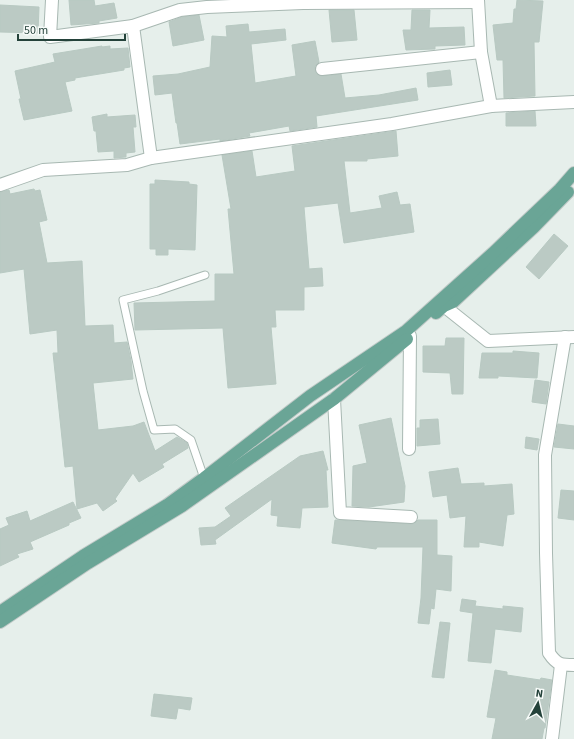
<svg xmlns="http://www.w3.org/2000/svg" width="574" height="739" viewBox="0 0 574 739" font-family="'Source Sans 3',sans-serif">
<rect width="100%" height="100%" fill="#e6efeb"/>
<g fill="#bbcac4" stroke="#b8c9c2">
<path d="M69,0H94L95,6L114,3L117,18L99,21V23L71,25Z"/>
<path d="M517,0L543,1L539,42H534L535,96L504,98L503,60H497L493,25L513,23L514,9H516Z"/>
<path d="M0,5L39,7L38,33L0,32Z"/>
<path d="M329,10H354L357,40L332,42Z"/>
<path d="M412,10H430L429,28L464,27L465,45L435,46V49L406,50L403,30H411Z"/>
<path d="M199,15L204,40L173,46L169,22L182,17Z"/>
<path d="M248,24L249,32L285,29L286,40L251,44L255,83L296,76L292,45L315,41L319,62L315,66L316,73L322,76L341,74L345,98L379,95L416,88L418,100L316,116L317,127L290,131L289,126L249,133L250,136L220,141V139L180,144L177,123H176L172,93L155,95L153,76L178,74L210,67L212,36L227,37L226,26Z"/>
<path d="M102,46V47L110,46V49L128,48L130,67L124,68V70L75,78V80L65,82L72,111L24,120L19,99H21L15,71L55,62L53,54Z"/>
<path d="M450,70L452,85L428,87L427,73Z"/>
<path d="M535,111L536,126H506V113Z"/>
<path d="M107,114V117L135,115L136,127H133L135,152L126,153V157L114,158V151L98,152L96,131H94L92,117Z"/>
<path d="M396,131L398,156L367,159V161H344L350,213L382,208L379,196L397,192L400,205L410,204L414,232L344,243L338,203L304,207L309,269L322,268L323,286L304,287V310H275L276,327H271L276,384L228,388L223,328L135,330L134,303L215,301V274H234L228,209H231L222,155L252,151L256,177L295,171L292,146Z"/>
<path d="M155,180L189,182V184L197,185L195,250L168,249V255H156V249H150V184H155Z"/>
<path d="M34,189L35,191L40,190L47,220L39,222L47,263L82,261L85,326L113,325L114,343L127,342L131,361L133,379L93,383L98,430L133,426L144,422L155,451L177,437L187,443L188,448L162,464L164,467L139,482L133,473L115,499L117,501L103,511L97,503L77,509L73,466L65,467L53,353H58L57,330L30,334L24,269L0,273V192L9,190L10,194Z"/>
<path d="M554,234L568,246L539,279L526,267Z"/>
<path d="M446,338H464L463,394H452L450,373L423,372V346H445Z"/>
<path d="M513,351L539,353L537,378L498,376V378H479L482,353H513Z"/>
<path d="M535,380L549,382L546,404L532,402Z"/>
<path d="M391,418L405,486L404,502L369,507L352,506L353,466L367,463L359,425Z"/>
<path d="M438,419L440,444L417,446V428H420V420Z"/>
<path d="M558,424L574,426V449L554,447Z"/>
<path d="M526,437L539,439L537,450L525,448Z"/>
<path d="M323,451L328,470H326L328,507L302,508L300,528L277,526L278,516L271,515L272,499L215,540L216,544L201,545L199,528L215,527L231,516L225,508L300,456Z"/>
<path d="M458,468L461,484L484,483V486L512,484L514,514L507,515L503,546L479,542V547H464L466,516L450,518L447,495L433,497L429,472Z"/>
<path d="M561,490L574,491V520L558,518Z"/>
<path d="M73,502L81,518L69,523V525L30,542L33,549L17,554L19,557L0,566V529L9,525L6,518L27,511L30,521Z"/>
<path d="M335,520L411,524L415,523L418,520H437V555L452,556L451,591L436,589L434,609L431,608L429,624L418,623L421,598L423,547H377L376,549L332,543Z"/>
<path d="M462,599L476,601L475,606L503,609V606L523,608L521,632L495,629L491,663L468,661L473,613L460,611Z"/>
<path d="M440,622L450,623L444,678L432,677Z"/>
<path d="M495,670L507,672V675L540,680L541,678L552,680L545,728H544L542,739H492L496,718L487,717Z"/>
<path d="M154,694L192,698L190,710L178,708L176,719L151,716Z"/>
</g>
<g fill="none" stroke-linecap="round" stroke-linejoin="round">
<defs>
<path id="service" d="M204,478L191,440L175,429L154,430L143,391L123,300L158,291L205,275"/>
<g id="minor">
<path d="M52,0L50,37L133,26L151,158L392,124L491,106L574,102"/>
<path d="M478,0L481,52L491,106"/>
<path d="M133,26L180,10L207,7L303,3L477,2"/>
<path d="M322,69L481,52"/>
<path d="M0,185L43,170L127,165L151,158"/>
<path d="M444,306L488,341L574,337"/>
<path d="M565,337L545,455L546,553L549,653C557,665 561,665 574,665"/>
<path d="M334,399L340,513L411,517"/>
<path d="M409,449L410,336"/>
<path d="M552,739L561,665"/>
</g>
<g id="primary">
<path d="M436,313L444,306L453,302L534,227L568,192"/>
<path d="M0,612L83,556L167,505L204,478L310,396L406,331L493,253L560,189L574,173"/>
<path d="M0,622L88,563L182,506L334,399L407,339"/>
</g>
</defs>
<use href="#service" stroke="#a8b8b2" stroke-width="9"/>
<use href="#minor" stroke="#a8b8b2" stroke-width="14"/>
<use href="#primary" stroke="#c2cac8" stroke-width="14"/>
<use href="#service" stroke="#fff" stroke-width="7"/>
<use href="#minor" stroke="#fff" stroke-width="12"/>
<use href="#primary" stroke="#6aa596" stroke-width="12"/>
</g>
<g transform="translate(538 703) rotate(8)" stroke="#f7fbf9" stroke-width="3" paint-order="stroke">
<path d="M0-3L7 15L0 10L-7 15Z" fill="#24423a"/>
<text y="-6" font-size="11" font-weight="bold" text-anchor="middle" fill="#24423a">N</text>
</g>
<path d="M18 34v6h107v-6" fill="none" stroke="#24423a" stroke-width="2"/>
<text x="24" y="34" font-size="12" fill="#24423a" stroke="#f7fbf9" stroke-width="3" paint-order="stroke">50 m</text>
</svg>
